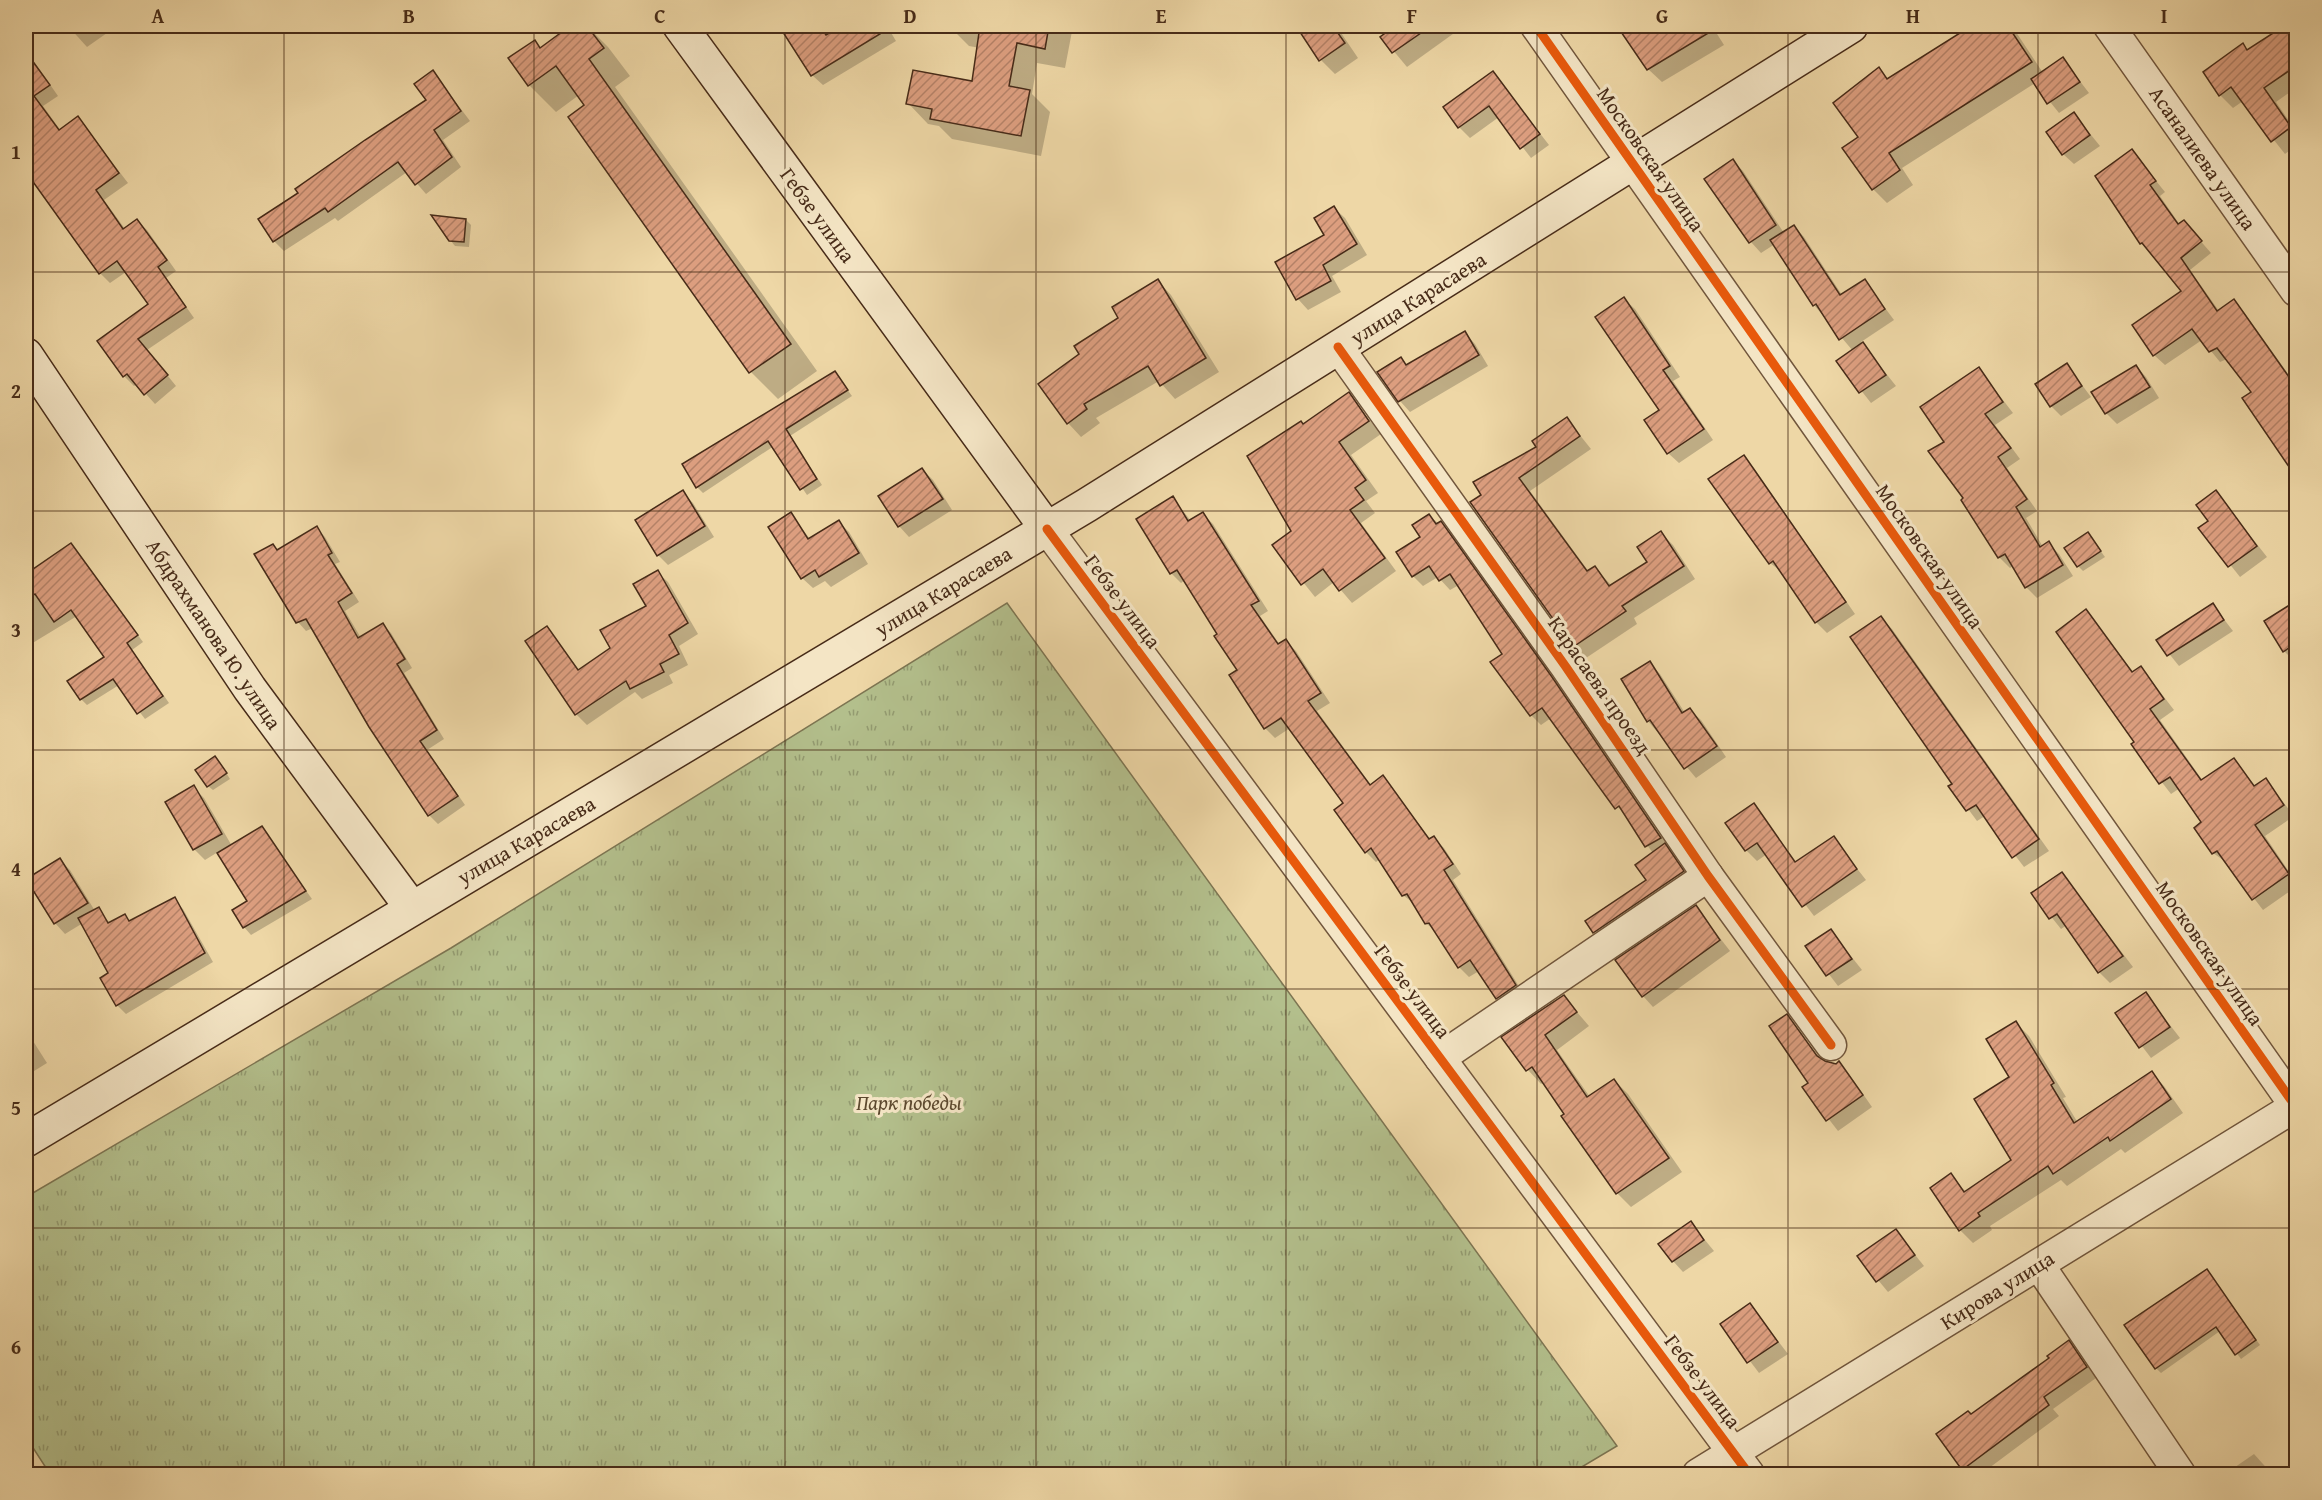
<svg xmlns="http://www.w3.org/2000/svg" width="2322" height="1500" viewBox="0 0 2322 1500" font-family="'Gentium Book Plus',serif">
<defs>
<pattern id="park-tufts" width="24" height="20" patternUnits="userSpaceOnUse" patternTransform="scale(1.5)"><rect width="24" height="20" fill="#b3bf8c"/><path d="M3 7l-1-3M5 7V3M7 7l1-3M15 17l-1-3M17 17v-4M19 17l1-3" fill="none" stroke="#939b71"/></pattern>
<pattern id="building-hatch" width="6" height="6" patternUnits="userSpaceOnUse" patternTransform="scale(1.5)"><rect width="6" height="6" fill="#dc9e7f"/><path d="M-1 1l2-2M0 6l6-6M5 7l2-2" fill="none" stroke="#b48167"/></pattern>
</defs>
<rect width="100%" height="100%" fill="#eed7a6"/>
<filter id="stains"><feTurbulence type="fractalNoise" baseFrequency=".00333" numOctaves="4"/><feColorMatrix values="0 0 0 0 .2 0 0 0 0 .09 0 0 0 0 .02 0 0 0 .5 -.17"/></filter>
<radialGradient id="worn" r=".72"><stop offset=".6" stop-color="#630" stop-opacity="0"/><stop offset="1" stop-color="#630" stop-opacity=".3"/></radialGradient>
<path fill="url(#park-tufts)" stroke="#7d7552" stroke-width="1.5" d="M1007,603L1617,1446L1570,1474H50L26,1437V1197L451,948Z"/>
<g fill="#0003">
<path d="M68,26H117L87,47Z"/>
<path d="M573,26H587L608,47L630,76L615,87L817,371L778,399L751,372L579,95L556,112L529,85L534,42L541,48Z"/>
<path d="M803,26H821L828,35L844,26H887L896,41L823,85L812,75L787,35Z"/>
<path d="M949,26H1073L1065,68L1037,63L1032,94L1050,112L1041,156L952,139L939,126L928,124L908,103L973,83L980,48L969,46Z"/>
<path d="M1297,26H1339L1337,27L1358,58L1335,74L1321,60Z"/>
<path d="M1398,26H1464L1407,67L1382,37Z"/>
<path d="M1619,26H1712L1724,45L1662,82L1648,69Z"/>
<path d="M1974,26H2012L2043,73L2063,59L2089,93L2059,113L2035,83L1902,168L1913,185L1887,203L1873,189L1861,137L1879,69L1889,80Z"/>
<path d="M2287,26H2296V88L2276,102L2296,131V146L2285,154L2243,101L2233,108L2220,95L2243,45L2249,51Z"/>
<path d="M26,50L58,96L43,106L61,131L78,118L128,183L104,200L125,229L137,221L147,230L176,271L166,278L194,318L147,350L176,386L155,404L137,384L134,386L124,376L150,304L126,272L110,283L100,273L26,169Z"/>
<path d="M433,72L470,121L443,140L461,167L426,194L407,172L338,221L335,218L284,251L274,241L300,193L428,101Z"/>
<path d="M1493,73L1549,145L1531,158L1499,117L1470,138L1459,127Z"/>
<path d="M2074,114L2100,146L2074,164L2063,154Z"/>
<path d="M2132,151L2165,192L2160,196L2180,225L2184,222L2211,253L2190,270L2219,311L2233,301L2244,312L2296,385V474L2244,399L2253,392L2227,359L2220,362L2202,340L2165,365L2154,355L2183,292L2142,243L2097,176Z"/>
<path d="M1733,161L1743,171L1784,233L1794,226L1804,237L1842,295L1865,281L1894,320L1861,342L1896,386L1871,403L1838,361L1853,351L1814,305L1775,244L1761,253L1751,242L1706,179Z"/>
<path d="M1334,208L1345,218L1367,255L1332,276L1341,292L1308,310L1298,299L1277,263L1326,235Z"/>
<path d="M466,220L471,225L469,247L455,246L450,240Z"/>
<path d="M1158,281L1171,295L1219,372L1175,399L1159,381L1096,418L1100,423L1081,437L1068,423L1081,355Z"/>
<path d="M1624,299L1635,309L1680,377L1673,381L1713,440L1679,463L1668,453L1661,411Z"/>
<path d="M1465,333L1475,344L1488,366L1410,412L1400,401L1401,359L1407,366Z"/>
<path d="M2067,365L2091,397L2061,416L2051,406Z"/>
<path d="M2136,366L2146,377L2159,398L2117,424L2106,413Z"/>
<path d="M1979,369L2013,413L1995,425L2020,459L2007,468L2037,511L2026,518L2043,547L2048,543L2059,554L2073,576L2037,598L2026,587L2013,566L2010,568L1999,557L1966,499L1946,442Z"/>
<path d="M835,373L852,396L790,436L822,485L807,495L774,446L703,493L697,487Z"/>
<path d="M1348,394L1381,434L1351,455L1378,493L1366,501L1375,513L1361,523L1396,571L1352,603L1334,582L1315,597L1274,546L1293,532L1303,425Z"/>
<path d="M1567,419L1591,449L1530,491L1589,572L1595,568L1612,586L1649,562L1661,533L1673,545L1695,579L1634,618L1637,624L1586,658L1574,646L1472,503Z"/>
<path d="M1743,457L1754,468L1855,614L1827,633L1816,622L1782,572L1770,563Z"/>
<path d="M922,469L933,480L952,510L909,537L899,526Z"/>
<path d="M682,492L693,503L714,537L668,565L658,555Z"/>
<path d="M2216,492L2267,557L2240,577L2201,528L2210,522Z"/>
<path d="M1173,498L1191,521L1203,514L1213,524L1268,611L1260,616L1280,645L1286,641L1296,651L1330,703L1317,711L1371,785L1383,777L1431,840L1434,838L1444,848L1461,874L1453,880L1525,996L1507,1008L1479,971L1469,977L1459,967L1437,933L1427,924L1415,904L1404,896L1380,859L1376,862L1366,852L1345,804L1290,728L1275,738L1265,728L1239,671L1219,634L1185,580L1181,583L1171,573Z"/>
<path d="M791,514L810,539L839,522L849,532L868,564L831,587L825,581L813,588L802,578Z"/>
<path d="M1429,516L1451,533L1562,689L1693,883L1605,943L1587,921L1648,881L1653,853L1551,718L1541,725L1531,715L1504,654L1459,585L1450,590L1438,577L1423,586L1413,576Z"/>
<path d="M317,528L325,537L340,562L335,564L359,602L345,611L361,638L383,625L391,633L412,668L404,673L444,739L427,750L465,805L438,824L429,815L371,726L313,628L306,631L298,622L256,555L273,546L278,551Z"/>
<path d="M2088,534L2105,557L2083,571L2078,566Z"/>
<path d="M71,545L143,642L132,650L169,703L145,719L119,685L87,705L81,699L106,657L77,616L26,647V576Z"/>
<path d="M657,572L668,582L698,634L679,646L688,665L669,675L673,683L642,699L635,692L587,725L576,714L547,628L580,671L611,648L648,607Z"/>
<path d="M2296,603V660L2294,661L2284,651L2266,622Z"/>
<path d="M2213,605L2233,631L2179,666L2158,640Z"/>
<path d="M2086,611L2134,673L2141,667L2174,710L2160,720L2203,781L2234,760L2256,787L2266,780L2294,816L2265,836L2296,882V887L2263,910L2226,862L2213,853L2196,828L2203,822L2180,788L2171,794L2133,745L2137,742Z"/>
<path d="M1881,618L1892,629L2049,851L2024,867L1985,816L1977,821L1951,786L1954,784Z"/>
<path d="M1650,663L1660,674L1685,713L1690,710L1701,720L1726,757L1696,778L1648,721Z"/>
<path d="M220,763L230,779L213,790L208,786Z"/>
<path d="M193,787L204,798L232,846L261,828L312,899L251,935L244,927L249,902L218,852L205,860L194,849Z"/>
<path d="M1754,805L1797,863L1833,838L1866,880L1814,916L1767,854L1757,861L1746,850Z"/>
<path d="M59,859L70,870L95,911L98,909L110,923L124,916L131,922L174,899L183,909L213,962L126,1014L117,1005L110,974L83,923L65,934L55,923Z"/>
<path d="M2062,874L2133,967L2110,983L2099,972L2067,925L2061,929L2033,894Z"/>
<path d="M1696,907L1730,951L1653,1007L1643,996Z"/>
<path d="M1831,931L1862,970L1838,986L1808,947Z"/>
<path d="M2146,994L2180,1038L2151,1058L2117,1013Z"/>
<path d="M1564,997L1589,1026L1557,1050L1590,1097L1614,1080L1628,1094L1682,1172L1631,1207L1617,1193L1563,1116L1566,1114L1544,1082L1541,1084L1528,1070L1503,1038Z"/>
<path d="M1787,1016L1823,1062L1836,1065L1839,1063L1849,1074L1872,1107L1838,1131L1804,1087L1811,1083Z"/>
<path d="M2016,1023L2029,1036L2066,1097L2063,1098L2078,1123L2151,1073L2164,1086L2183,1113L2125,1153L2121,1149L2067,1186L2061,1180L1990,1226L1992,1230L1973,1243L1960,1230L1951,1175L1966,1192L2013,1160L2012,1078Z"/>
<path d="M26,1030L47,1063L26,1076Z"/>
<path d="M1691,1223L1714,1251L1683,1272L1673,1261Z"/>
<path d="M1896,1231L1924,1266L1888,1292L1859,1257Z"/>
<path d="M2211,1276L2260,1345L2241,1359L2220,1331L2161,1373L2156,1368Z"/>
<path d="M1750,1305L1788,1354L1759,1373L1722,1324Z"/>
<path d="M2069,1342L2096,1378L2053,1409L2059,1416L1981,1474H1969L1938,1434L1971,1416L2051,1358Z"/>
<path d="M2254,1454L2272,1474H2225Z"/>
</g>
<g fill="url(#building-hatch)" stroke="#472b18" stroke-width="1.5">
<path d="M570,26H587L604,48L589,59L791,344L749,373L568,117L584,105L556,66L528,86L508,58L535,40L540,48Z"/>
<path d="M779,26H820L826,35L841,26H893L811,76Z"/>
<path d="M980,26H1049L1045,49L1017,43L1009,86L1030,90L1021,136L930,119L932,109L906,104L913,70L972,81Z"/>
<path d="M1296,26H1333L1345,43L1319,61Z"/>
<path d="M1395,26H1431L1392,53L1380,37Z"/>
<path d="M1617,26H1720L1647,70Z"/>
<path d="M1971,26H2008L2032,62L1889,153L1900,170L1872,190L1842,148L1858,137L1833,103L1879,67L1887,79Z"/>
<path d="M2284,26H2296V66L2264,88L2291,127L2271,142L2231,87L2219,96L2203,72L2243,43L2247,50Z"/>
<path d="M26,52L50,85L34,96L59,130L78,116L119,173L96,190L123,229L137,219L167,260L158,267L186,307L138,339L168,375L144,395L127,374L123,377L97,341L148,304L117,261L99,274L26,172Z"/>
<path d="M2063,57L2080,82L2047,104L2031,79Z"/>
<path d="M433,70L461,111L434,130L452,157L415,185L398,162L328,212L325,208L273,242L258,219L298,193L295,189L365,140L426,100L414,84Z"/>
<path d="M1493,71L1540,134L1520,149L1489,106L1458,128L1443,107Z"/>
<path d="M2074,112L2090,135L2062,155L2046,132Z"/>
<path d="M2132,149L2156,181L2150,185L2178,224L2184,220L2202,241L2181,258L2217,311L2234,299L2296,387V477L2242,398L2251,392L2217,348L2209,352L2192,329L2153,356L2132,325L2181,291L2142,243L2140,244L2095,176Z"/>
<path d="M1733,159L1776,225L1749,243L1704,179Z"/>
<path d="M1334,206L1357,244L1323,265L1331,281L1296,300L1275,262L1324,235L1314,218Z"/>
<path d="M431,215L466,219L464,242L449,241Z"/>
<path d="M1794,225L1840,295L1865,279L1885,309L1839,340L1816,304L1813,306L1770,240Z"/>
<path d="M1158,279L1206,358L1160,386L1148,366L1084,404L1087,409L1067,424L1038,384L1079,354L1074,346L1118,318L1112,307Z"/>
<path d="M1624,297L1670,366L1663,370L1704,429L1667,454L1644,420L1659,410L1595,317Z"/>
<path d="M1465,331L1479,355L1398,402L1377,372L1401,357L1406,365Z"/>
<path d="M1863,342L1886,375L1859,393L1836,361Z"/>
<path d="M2067,363L2082,386L2050,407L2035,384Z"/>
<path d="M2136,365L2150,387L2105,414L2091,392Z"/>
<path d="M1979,367L2003,402L1985,414L2011,448L1998,457L2027,499L2016,507L2040,547L2049,541L2063,565L2025,588L2005,554L1998,558L1961,500L1963,498L1928,451L1944,442L1920,407Z"/>
<path d="M835,371L848,390L786,429L817,479L800,490L768,441L696,488L682,464Z"/>
<path d="M1349,392L1369,421L1339,442L1366,480L1355,488L1364,500L1350,510L1385,558L1339,591L1323,569L1301,585L1272,545L1291,531L1247,456L1301,421L1303,424Z"/>
<path d="M1567,417L1580,436L1519,478L1587,571L1595,566L1609,586L1647,562L1637,547L1661,531L1684,566L1622,606L1626,611L1573,647L1470,502L1481,495L1473,482L1536,447L1532,441Z"/>
<path d="M1744,455L1846,602L1815,623L1773,561L1769,564L1708,479Z"/>
<path d="M922,468L943,499L898,527L878,496Z"/>
<path d="M683,490L705,526L657,556L635,520Z"/>
<path d="M2216,490L2257,546L2228,567L2198,528L2208,521L2196,505Z"/>
<path d="M1173,496L1188,521L1203,512L1259,601L1251,605L1278,644L1286,639L1321,693L1308,701L1370,785L1383,775L1429,839L1434,836L1453,864L1444,870L1516,985L1496,999L1470,960L1458,968L1429,923L1425,924L1407,894L1402,896L1371,848L1365,853L1334,810L1343,803L1281,718L1264,729L1229,675L1237,670L1214,636L1217,634L1177,570L1170,574L1136,519Z"/>
<path d="M791,512L808,539L839,520L859,553L819,577L815,570L801,579L768,527Z"/>
<path d="M1429,514L1436,524L1441,521L1552,677L1661,838L1645,847L1619,806L1615,809L1542,708L1530,716L1490,662L1502,654L1450,574L1439,581L1429,566L1412,577L1396,552L1420,537L1412,525Z"/>
<path d="M317,526L332,553L328,555L352,593L338,602L358,638L383,623L405,659L397,664L437,730L420,741L458,796L428,816L369,727L306,619L296,623L254,554L273,544L277,550Z"/>
<path d="M2088,532L2101,551L2077,567L2064,548Z"/>
<path d="M71,543L138,635L127,643L163,696L137,714L113,679L80,700L67,681L104,657L71,610L54,622L35,594L26,600V574Z"/>
<path d="M658,570L688,623L669,635L679,654L660,664L664,672L630,689L626,681L575,715L525,641L547,626L578,670L610,648L600,630L646,606L633,584Z"/>
<path d="M2296,601V643L2283,652L2264,621Z"/>
<path d="M2213,603L2224,620L2167,656L2156,640Z"/>
<path d="M2086,609L2132,672L2141,666L2164,699L2150,709L2201,780L2234,758L2254,786L2266,778L2284,805L2255,825L2289,874L2252,900L2217,851L2212,854L2194,828L2201,822L2170,777L2159,784L2131,744L2134,742L2056,632Z"/>
<path d="M1881,616L2039,839L2012,858L1976,805L1966,811L1948,786L1952,784L1850,637Z"/>
<path d="M1650,661L1682,713L1690,708L1717,746L1684,769L1650,720L1647,722L1621,679Z"/>
<path d="M215,756L227,773L207,787L195,770Z"/>
<path d="M194,785L222,834L193,850L165,802Z"/>
<path d="M1754,803L1795,862L1834,836L1857,869L1802,907L1757,843L1745,851L1725,823Z"/>
<path d="M262,826L306,891L243,928L232,910L247,901L217,853Z"/>
<path d="M1665,843L1684,871L1593,933L1585,921L1646,880L1635,865Z"/>
<path d="M60,858L88,903L54,924L26,879Z"/>
<path d="M2062,872L2123,956L2098,973L2057,914L2049,919L2031,893Z"/>
<path d="M175,897L205,953L116,1006L100,978L108,973L78,918L99,907L108,923L125,914L129,921Z"/>
<path d="M1696,905L1720,940L1642,997L1615,960Z"/>
<path d="M1831,929L1852,959L1826,976L1805,946Z"/>
<path d="M2146,992L2170,1027L2139,1048L2115,1013Z"/>
<path d="M1564,995L1577,1012L1545,1035L1587,1097L1614,1079L1669,1158L1616,1194L1561,1116L1564,1114L1532,1067L1526,1071L1501,1037Z"/>
<path d="M1787,1014L1817,1056L1825,1061L1836,1064L1839,1061L1863,1095L1826,1121L1802,1087L1808,1083L1769,1026Z"/>
<path d="M2016,1021L2054,1083L2051,1085L2074,1123L2152,1071L2171,1099L2110,1141L2108,1137L2053,1174L2048,1166L1978,1213L1980,1216L1959,1231L1930,1188L1951,1173L1964,1192L2011,1160L1974,1099L2009,1077L1986,1039Z"/>
<path d="M1691,1221L1704,1240L1672,1262L1658,1244Z"/>
<path d="M1896,1229L1915,1255L1876,1282L1857,1256Z"/>
<path d="M2207,1269L2256,1340L2235,1355L2216,1327L2155,1369L2124,1325Z"/>
<path d="M1750,1303L1778,1342L1747,1363L1720,1324Z"/>
<path d="M2069,1340L2087,1367L2044,1397L2049,1405L1962,1470L1936,1434L1968,1411L1971,1414L2049,1358L2047,1356Z"/>
</g>
<g fill="none" stroke-linecap="round" stroke-linejoin="round">
<defs>
<g id="street">
<path d="M1536,26L2296,1107"/>
<path d="M2109,26L2296,291"/>
<path d="M1338,347L1566,667L1708,876L1831,1045"/>
<path d="M1047,529L1749,1474"/>
<path d="M1440,1058L1708,876"/>
<path d="M2039,1265L2180,1474"/>
<path d="M1698,1474L2296,1106"/>
</g>
<g id="secondary">
<path d="M680,26L1047,529"/>
<path d="M26,355L250,689L411,907"/>
<path d="M26,1140L1087,505L1851,26"/>
</g>
</defs>
<use href="#street" stroke="#71563c" stroke-width="33"/>
<use href="#secondary" stroke="#472b18" stroke-width="36"/>
<use href="#street" stroke="#f4e5c5" stroke-width="30"/>
<use href="#secondary" stroke="#f4e5c5" stroke-width="33"/>
<defs>
<g id="cycleway">
<path d="M1536,26L2296,1107"/>
<path d="M1338,347L1566,667L1708,876L1831,1045"/>
<path d="M1047,529L1749,1474"/>
</g>
</defs>
<use href="#cycleway" stroke="#f4e5c5" stroke-width="13"/>
<use href="#cycleway" stroke="#e8590c" stroke-width="9"/>
</g>
<path fill="none" stroke="#472b18" stroke-width="1.5" stroke-opacity="0.55" d="M284,26V1474M534,26V1474M785,26V1474M1036,26V1474M1286,26V1474M1537,26V1474M1788,26V1474M2038,26V1474M26,272H2296M26,511H2296M26,750H2296M26,989H2296M26,1228H2296"/>
<g text-anchor="middle" dominant-baseline="central" stroke-width="6" stroke-linejoin="round" paint-order="stroke">
<g font-size="21" fill="#472b18" stroke="#f4e5c5">
<text transform="translate(2203 158) rotate(55)">Асаналиева улица</text>
<text transform="translate(1651 159) rotate(55)">Московская улица</text>
<text transform="translate(818 215) rotate(54)">Гебзе улица</text>
<text transform="translate(1418 298) rotate(-32)">улица Карасаева</text>
<text transform="translate(1930 556) rotate(55)">Московская улица</text>
<text transform="translate(943 591) rotate(-31)">улица Карасаева</text>
<text transform="translate(1123 601) rotate(53)">Гебзе улица</text>
<text transform="translate(214 634) rotate(56)">Абдрахманова Ю. улица</text>
<text transform="translate(1600 685) rotate(55)">Карасаева проезд</text>
<text transform="translate(526 840) rotate(-30)">улица Карасаева</text>
<text transform="translate(2210 953) rotate(55)">Московская улица</text>
<text transform="translate(1413 991) rotate(53)">Гебзе улица</text>
<text transform="translate(1997 1290) rotate(-32)">Кирова улица</text>
<text transform="translate(1703 1381) rotate(53)">Гебзе улица</text>
</g>
<g font-size="21" font-style="italic" fill="#5d492f" stroke="#f4e5c5">
<text x="909" y="1102">Парк победы</text>
</g>
</g>
<rect width="2322" height="1500" fill="none" stroke="#eed7a6" stroke-width="66"/>
<rect x="33" y="33" width="2256" height="1434" fill="none" stroke="#472b18" stroke-width="2"/>
<g font-size="20" text-anchor="middle" font-weight="bold" fill="#472b18">
<text x="158" y="23">A</text>
<text x="409" y="23">B</text>
<text x="660" y="23">C</text>
<text x="910" y="23">D</text>
<text x="1161" y="23">E</text>
<text x="1412" y="23">F</text>
<text x="1662" y="23">G</text>
<text x="1913" y="23">H</text>
<text x="2164" y="23">I</text>
<text x="16" y="159">1</text>
<text x="16" y="398">2</text>
<text x="16" y="637">3</text>
<text x="16" y="876">4</text>
<text x="16" y="1115">5</text>
<text x="16" y="1354">6</text>
</g>
<rect width="100%" height="100%" filter="url(#stains)"/>
<rect width="100%" height="100%" fill="url(#worn)"/>
</svg>
